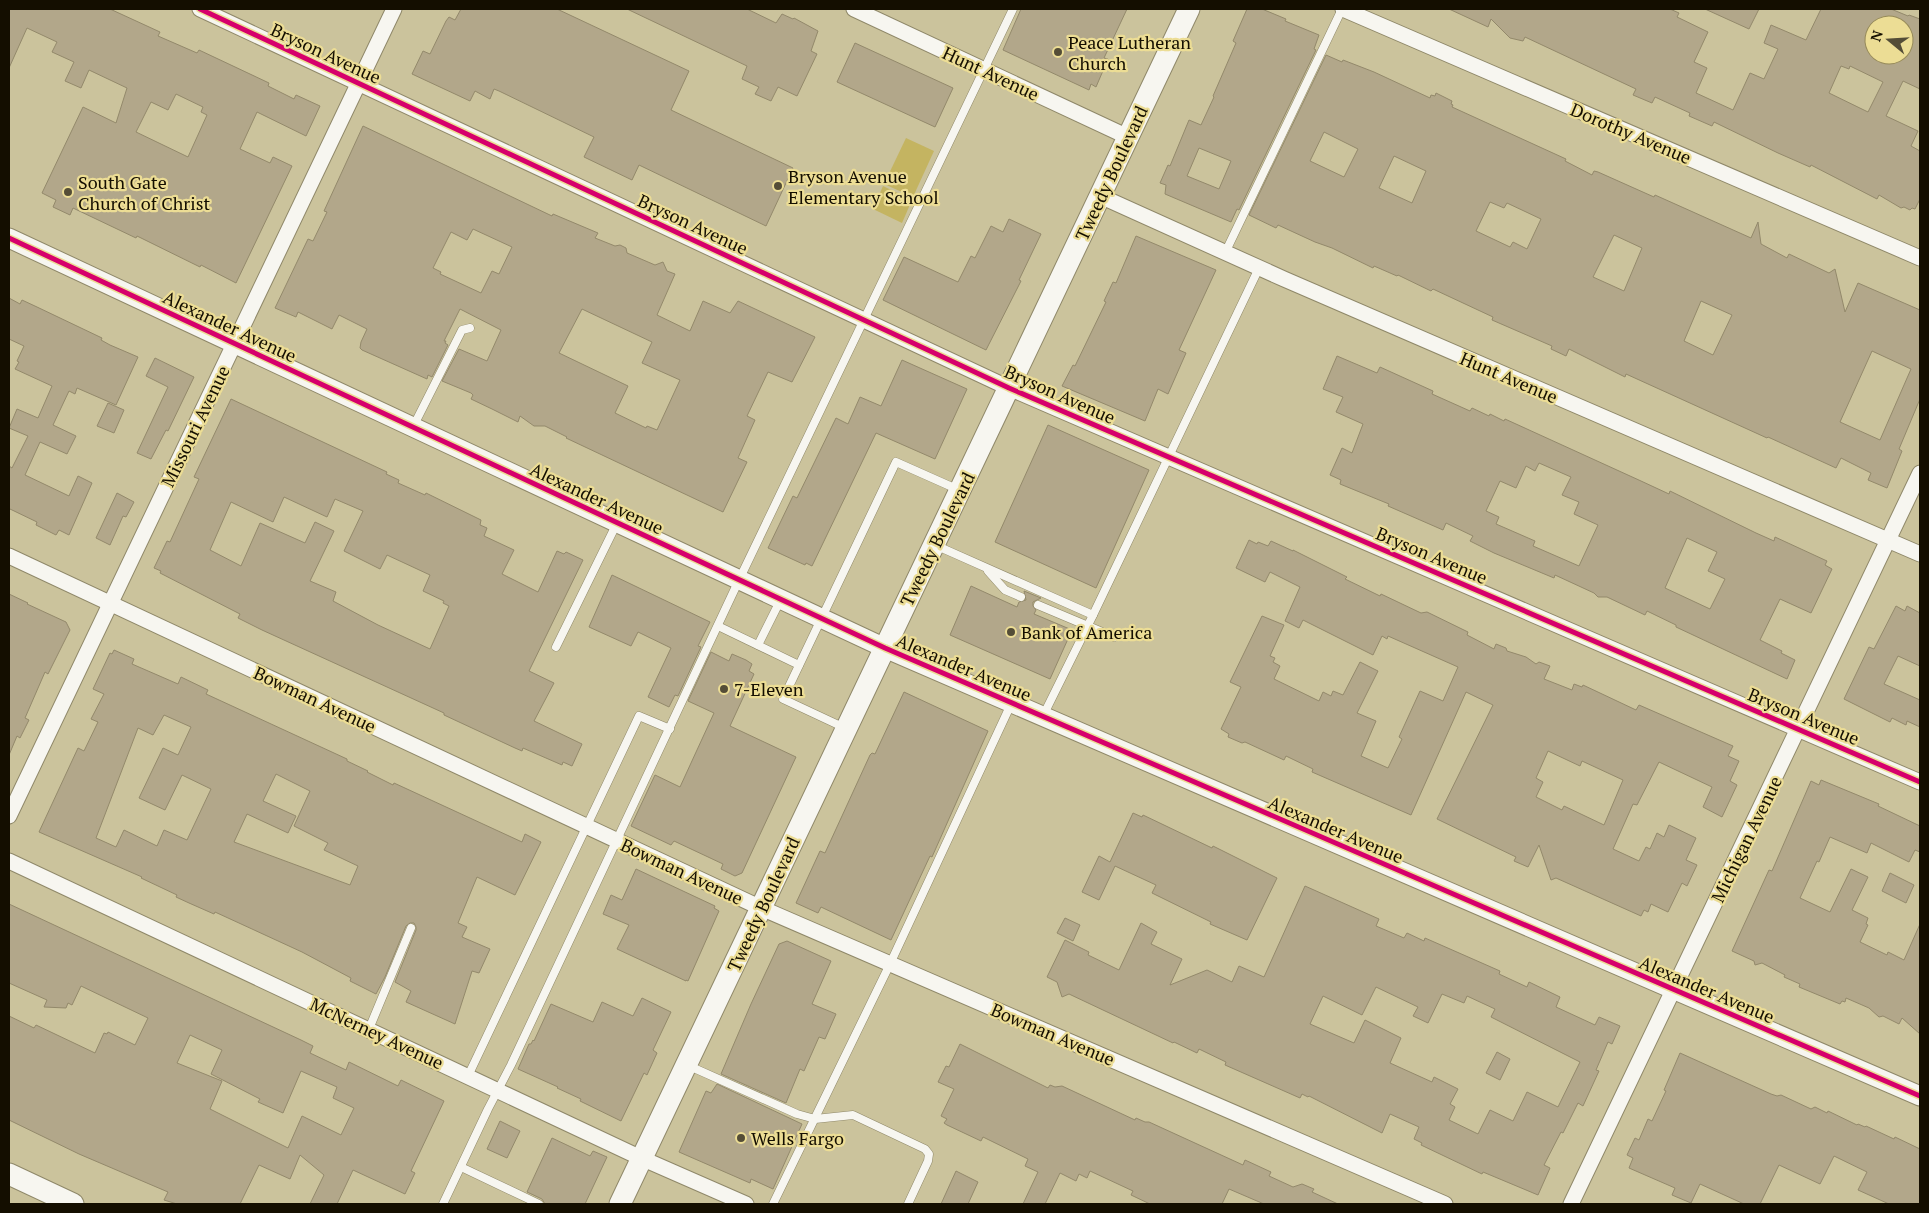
<svg xmlns="http://www.w3.org/2000/svg" width="1929" height="1213" viewBox="0 0 1929 1213" font-family="'PT Serif',serif">
<rect width="100%" height="100%" fill="#cbc39c"/>
<g fill="#c4b461">
<path d="M906,138L934,151L913,197L884,184Z"/>
<path d="M883,186L912,200L902,223L873,209Z"/>
</g>
<g fill="#b2a78a" stroke="#93896b" fill-rule="evenodd">
<path d="M9,9H110L160,32L158,36L197,53L199,50L269,83L268,86L294,99L296,95L320,106L306,136L257,112L240,149L270,163L273,157L292,166L236,283L201,265L200,267L137,236L136,238L73,208L70,215L53,207L56,200L42,193L83,107L116,123L127,88L89,70L81,88L65,81L74,62L52,52L57,42L27,28L9,68ZM176,94L203,107L201,112L207,115L188,157L136,132L151,102L168,110Z"/>
<path d="M461,9H557L689,71L671,110L793,168L766,226L639,165L632,180L584,157L594,137L499,91L494,89L490,99L475,91L470,101L412,74L423,51L430,54L446,21L449,17L455,20Z"/>
<path d="M627,9H747L776,23L782,14L793,19L794,18L818,31L811,51L817,54L797,96L778,87L771,101L755,94L759,87L742,79L747,66Z"/>
<path d="M1021,9H1127L1104,58L1108,59L1096,87L1091,84L1089,90L1003,50Z"/>
<path d="M1247,9H1262L1286,19L1285,21L1319,35L1314,49L1316,50L1239,210L1237,209L1231,222L1165,194L1166,185L1160,183L1168,165L1170,166L1189,120L1201,125L1214,97L1213,96L1236,43L1233,41ZM1199,148L1231,161L1219,189L1187,176Z"/>
<path d="M1449,9H1670L1679,13L1677,17L1708,32L1694,62L1707,68L1696,93L1733,110L1750,73L1764,79L1778,49L1764,43L1771,25L1806,40L1821,9H1891L1908,16L1909,15L1920,19V89L1903,81L1886,116L1918,131L1911,146L1920,151V199L1915,209L1912,208L1910,210L1904,207L1901,208L1879,195L1877,199L1811,165L1810,167L1778,153L1714,122L1712,126L1689,116L1690,113L1655,97L1652,103L1633,95L1636,89L1525,37L1523,41L1510,38L1491,19L1488,27ZM1874,25H1904V55H1874ZM1841,66L1849,69L1850,66L1883,82L1868,112L1829,93Z"/>
<path d="M1705,9H1759L1749,29Z"/>
<path d="M855,43L953,88L935,127L837,82Z"/>
<path d="M1326,55L1342,62L1343,60L1374,72L1430,98L1431,95L1435,96L1436,93L1452,101L1451,104L1453,105L1452,107L1566,159L1565,161L1592,175L1594,171L1598,172L1654,197L1655,195L1751,238L1758,222L1761,244L1787,258L1789,254L1829,273L1835,269L1845,312L1858,283L1920,310V399L1899,449L1902,451L1887,488L1868,480L1871,473L1841,458L1836,468L1768,437L1767,438L1626,374L1625,377L1569,349L1566,356L1551,349L1552,346L1492,320L1493,317L1433,289L1431,291L1398,275L1397,276L1374,266L1373,268L1332,248L1315,242L1278,225L1276,228L1249,215ZM1324,132L1358,149L1344,177L1310,161ZM1394,156L1426,171L1412,203L1379,188ZM1490,202L1504,208L1507,203L1541,219L1527,249L1513,242L1510,247L1476,231ZM1614,235L1642,248L1624,291L1593,277ZM1701,301L1732,315L1713,355L1684,341ZM1872,351L1911,369L1880,440L1840,422Z"/>
<path d="M363,126L552,216L553,214L598,233L595,238L615,246L620,245L626,248L627,253L655,265L663,262L667,271L675,274L657,315L690,331L703,301L730,313L738,301L815,337L792,382L768,372L747,416L755,420L738,458L747,462L723,512L566,438L567,437L545,426H534L520,416L518,422L492,409L471,399L473,395L471,393L442,381L459,349L487,361L501,330L460,309L444,341H446L445,343L448,345L432,377L428,375L427,379L362,350L360,348L361,342L367,329L339,315L332,329L298,312L296,317L275,308L308,239L313,241L327,212L324,211ZM473,229L512,247L499,274L492,271L481,293L440,274L441,272L433,268L451,232L467,240ZM582,309L652,342L642,363L680,380L657,430L647,426L646,428L615,413L628,386L559,353Z"/>
<path d="M1009,219L1041,234L1019,280L1021,281L986,350L883,300L904,257L958,282L971,256L975,258L991,226L1003,232Z"/>
<path d="M1136,236L1216,270L1179,350L1186,353L1168,394L1158,389L1145,421L1062,386L1073,365L1075,366L1106,302L1104,301L1113,282L1116,283Z"/>
<path d="M9,298L20,304L22,300L37,307L102,338L101,340L110,345L138,357L116,405L77,388L75,394L69,391L53,425L76,436L67,454L40,442L25,475L69,496L78,476L92,483L69,535L59,530L56,535L36,525L37,522L10,509L9,511V466L12,468L28,436L9,428L17,409L38,418L52,386L15,369L19,362L17,361L24,346L9,339Z"/>
<path d="M1337,356L1377,373L1380,367L1433,391L1432,394L1470,411L1472,408L1489,416L1490,414L1504,421L1505,419L1641,481L1669,494L1670,491L1756,533L1774,541L1775,537L1827,561L1825,565L1832,569L1811,613L1780,599L1760,640L1782,651L1781,653L1795,660L1787,679L1676,627V625L1647,611L1645,615L1607,597H1598L1594,593L1555,575L1554,578L1494,553L1470,541L1473,536L1446,523L1443,530L1388,506L1389,504L1340,484L1341,480L1330,475L1342,448L1352,453L1363,424L1336,412L1343,397L1323,389ZM1539,463L1571,477L1562,495L1579,502L1574,514L1598,525L1579,566L1533,546L1535,541L1496,524L1499,517L1486,511L1500,481L1516,488L1526,466L1535,471ZM1687,538L1717,552L1708,571L1725,579L1710,609L1665,588Z"/>
<path d="M155,358L194,377L168,431L166,430L151,459L137,453L168,387L146,376Z"/>
<path d="M902,360L967,389L935,459L876,433L812,566L806,563L805,565L768,548L793,496L797,498L836,418L848,424L860,397L881,406Z"/>
<path d="M231,399L387,472L386,474L399,480L398,483L425,495L426,493L481,520L480,525L487,528L484,536L514,550L502,574L538,592L557,551L564,554L566,552L583,560L529,671L554,683L534,721L582,744L572,766L563,762L562,765L523,748L522,751L515,748L444,715V713L262,630L238,618L240,614L160,573L161,571L154,568L167,541L170,542L199,479L194,477ZM284,497L327,517L335,499L363,511L344,551L380,569L387,555L430,575L423,591L444,601L443,603L449,606L430,649L378,625L333,601L336,592L310,581L334,531L315,522L305,543L260,523L241,566L210,550L231,502L273,522Z"/>
<path d="M108,403L124,410L114,433L97,426Z"/>
<path d="M1048,425L1149,470L1096,588L995,542Z"/>
<path d="M117,493L134,502L126,517L123,516L110,545L96,538Z"/>
<path d="M1249,540L1257,544L1258,542L1268,546L1271,541L1293,551V550L1347,577L1345,579L1380,596L1381,594L1421,613L1427,612L1468,632L1467,635L1494,649L1496,644L1506,648L1507,651L1526,657L1536,664L1539,662L1550,666L1544,679L1572,690L1574,684L1582,687L1583,685L1636,710L1639,705L1733,746L1728,756L1739,761L1730,781L1737,785L1722,817L1703,807L1712,787L1659,762L1637,805L1633,804L1613,849L1639,861L1646,847L1650,849L1657,833L1664,837L1669,825L1696,838L1686,860L1697,865L1687,886L1682,883L1668,912L1651,904L1648,912L1644,910L1641,916L1556,878L1551,880L1539,845L1528,867L1514,861L1516,857L1437,819L1493,705L1466,692L1411,815L1312,772L1313,769L1286,756L1284,760L1245,742L1242,743L1228,737L1229,734L1221,729L1241,687L1230,682L1262,616L1284,625L1270,656L1275,658L1273,662L1280,666L1274,679L1319,701L1323,692L1331,696L1333,691L1343,695L1360,662L1378,671L1357,713L1376,721L1361,756L1388,768L1402,739L1399,737L1420,691L1443,701L1458,667L1388,636L1387,639L1382,636L1373,655L1303,620L1299,628L1285,621L1300,587L1270,572L1265,582L1236,568ZM1548,751L1580,766L1582,761L1623,780L1604,825L1564,806L1562,810L1536,797L1543,782L1536,778Z"/>
<path d="M612,575L710,622L698,646L701,647L678,696L675,695L669,707L648,697L671,648L638,632L631,646L589,627Z"/>
<path d="M971,586L1017,607L1019,602L1026,600L1024,591L1041,598L1033,602V606L1036,610L1034,614L1072,630L1050,679L950,635Z"/>
<path d="M9,594L28,603L27,604L66,622L70,630L48,674L45,672L25,718L29,720L20,738L17,736L9,755Z"/>
<path d="M1896,606L1905,611L1907,606L1920,613V666L1898,656L1884,684L1920,700V727L1907,721L1906,725L1892,718L1890,722L1844,699L1869,647L1874,649Z"/>
<path d="M114,650L134,659L132,664L178,684L181,677L208,690L206,694L347,759V761L368,771L367,772L393,785L394,783L522,842L525,834L541,842L515,895L477,877L458,923L467,927L462,937L490,949L479,973L472,971L455,1024L406,1002L411,991L395,982L416,930V927L414,923H410L406,926L385,977L376,994L350,981L351,978L302,952L215,912L214,914L189,903L176,897L177,895L141,878L142,877L39,832L78,748L84,751L98,722L91,719L104,694L93,689L110,653L112,654ZM164,715L191,727L178,755L163,748L139,798L165,810L182,775L211,789L187,840L164,830L157,846L124,830L116,847L96,838L138,728L153,735ZM276,774L310,791L294,826L328,843L324,850L358,866L350,885L234,842L247,814L288,833L296,816L263,801Z"/>
<path d="M711,652L729,661L732,654L746,660L752,664L749,671L754,674L730,726L796,757L742,873L735,876L721,869L723,864L674,841L671,845L631,826L655,775L680,787L714,713L688,701Z"/>
<path d="M904,692L988,731L932,857L930,856L891,940L821,907L818,913L796,903L820,851L825,853L870,755L872,753L875,754Z"/>
<path d="M1821,780L1879,804L1878,806L1920,826V852L1915,850L1909,862L1871,843L1867,853L1830,837L1819,862L1817,861L1800,898L1830,912L1851,869L1868,877L1852,910L1868,918L1866,924L1868,925L1860,942L1887,955L1888,952L1904,960L1920,924V1034L1902,1018L1899,1024L1883,1016L1879,1017L1869,1008L1846,998L1845,1002L1842,1001L1840,1004L1799,987L1800,984L1784,977L1785,975L1762,963L1755,965L1754,961L1732,951L1769,870L1772,871L1811,781L1819,785Z"/>
<path d="M1133,813L1142,817L1143,815L1212,848L1213,846L1277,878L1247,940L1210,924L1211,922L1152,893L1156,885L1115,866L1099,900L1082,892L1099,856L1110,862Z"/>
<path d="M636,869L715,906L714,908L719,911L688,981L686,980V981L617,949L629,925L603,914L611,895L622,900Z"/>
<path d="M1890,873L1914,885L1906,903L1882,891Z"/>
<path d="M1305,886L1379,919L1376,926L1404,938L1407,933L1424,941L1425,938L1500,971L1499,974L1527,987L1529,982L1560,997L1556,1007L1595,1025L1599,1017L1620,1026L1612,1044L1608,1042L1596,1070L1599,1071L1583,1106L1578,1103L1563,1133L1561,1132L1544,1165L1550,1168L1538,1195L1483,1172L1482,1174L1421,1145L1422,1143L1414,1139L1419,1127L1390,1114L1382,1133L1309,1096L1308,1097L1302,1094L1300,1098L1225,1065L1226,1062L1199,1049L1197,1053L1174,1042L1173,1043L1069,994L1062,997L1057,982L1047,977L1065,940L1089,952L1088,955L1119,970L1141,923L1157,932L1151,944L1182,959L1170,985L1207,970L1232,982L1239,966L1264,977ZM1376,987L1418,1007L1413,1016L1428,1023L1442,994L1464,1003L1467,996L1495,1009L1491,1017L1580,1062L1558,1107L1527,1092L1513,1121L1490,1110L1478,1134L1449,1120L1455,1107L1450,1104L1458,1089L1434,1077L1432,1082L1390,1063L1401,1038L1365,1020L1354,1043L1310,1024L1323,996L1362,1015Z"/>
<path d="M9,904L301,1040L313,1046L310,1053L346,1070L349,1062L398,1086L401,1080L444,1101L411,1171L415,1173L405,1194L353,1170L337,1204H310L324,1175L300,1155L290,1179L259,1165L240,1204H177L164,1200L168,1192L79,1154L9,1120V1016L34,1028L36,1025L95,1053L104,1033L107,1034L108,1032L135,1045L148,1018L81,986L72,1005L68,1003L66,1008L44,1007L47,1000L9,983ZM190,1035L222,1050L211,1074L260,1099L258,1102L283,1113L301,1071L337,1087L333,1098L354,1108L341,1135L302,1116L288,1148L210,1109L222,1081L177,1063Z"/>
<path d="M1065,918L1080,925L1073,941L1057,933Z"/>
<path d="M787,941L831,961L812,1004L836,1014L825,1039L819,1037L804,1071L800,1069L786,1103L721,1074L751,1004L779,944Z"/>
<path d="M642,998L671,1012L653,1050L657,1053L647,1075L644,1073L621,1121L580,1101L581,1099L557,1088L558,1087L518,1069L529,1044H531L533,1040L534,1041L551,1004L593,1022L602,1002L633,1016Z"/>
<path d="M960,1044L1048,1088L1050,1085L1055,1087L1062,1086L1135,1120L1136,1118L1145,1122H1149L1243,1165L1245,1160L1271,1172L1269,1176L1293,1187L1302,1184L1314,1189L1312,1192L1338,1204H1264L1229,1189L1222,1204H1150L1131,1195L1133,1191L1090,1171L1087,1178L1079,1174L1076,1181L1060,1173L1045,1204H1023L1038,1172L1025,1166L1028,1159L983,1137L981,1141L947,1125L944,1123L947,1119L941,1116L954,1089L938,1082L946,1066L949,1067Z"/>
<path d="M1497,1052L1510,1059L1500,1080L1486,1073Z"/>
<path d="M1680,1053L1771,1094L1777,1096L1781,1095L1811,1109L1815,1107L1827,1113L1828,1111L1857,1125L1858,1124L1865,1127L1866,1126L1894,1139L1895,1137L1920,1149V1204H1889L1858,1190L1867,1172L1834,1156L1820,1184L1779,1165L1760,1204H1744L1700,1184L1691,1203L1672,1195L1675,1188L1629,1168L1633,1158L1627,1155L1635,1138L1639,1140L1648,1119L1652,1121L1666,1091L1664,1090Z"/>
<path d="M717,1084L802,1124L773,1189L751,1179L750,1183L679,1152L706,1091L711,1093Z"/>
<path d="M500,1121L520,1131L507,1158L487,1149Z"/>
<path d="M552,1138L590,1156L593,1151L607,1157L585,1204H545L542,1199L527,1192Z"/>
<path d="M956,1171L978,1182L968,1204H941Z"/>
</g>
<g fill="none" stroke-linecap="round" stroke-linejoin="round">
<defs>
<g id="service">
<path d="M1225,253L1342,9"/>
<path d="M413,427L462,330L470,328"/>
<path d="M935,545L1093,615"/>
<path d="M988,571L1005,590L1021,597"/>
<path d="M1038,605L1114,637"/>
<path d="M718,626L799,665"/>
<path d="M758,645L781,599"/>
<path d="M556,647L617,523"/>
<path d="M1043,716L1093,615L1259,268"/>
<path d="M845,728L783,699L896,462L959,490"/>
<path d="M369,1029L411,928"/>
<path d="M687,1065L797,1114L815,1119L853,1115L925,1149L929,1154L928,1161L908,1204"/>
<path d="M468,1076L639,716L670,729"/>
<path d="M461,1167L539,1204"/>
<path d="M443,1204L488,1109L511,1065L739,580L1013,9"/>
<path d="M773,1204L890,964L1012,702"/>
</g>
<g id="minor">
<path d="M200,9L1009,388L1920,782"/>
<path d="M854,9L1128,137"/>
<path d="M1343,9L1920,258"/>
<path d="M1100,196L1284,279L1920,554"/>
<path d="M9,556L761,908L1445,1204"/>
<path d="M9,816L394,9"/>
<path d="M9,861L641,1158L746,1204"/>
<path d="M1571,1204L1920,473"/>
</g>
<path id="tertiary" d="M9,238L885,648L1920,1096"/>
<g id="secondary">
<path d="M9,1174L73,1204"/>
<path d="M620,1204L1189,9"/>
</g>
</defs>
<use href="#service" stroke="#8f8869" stroke-width="9"/>
<use href="#minor" stroke="#8f8869" stroke-width="17"/>
<use href="#tertiary" stroke="#8f8869" stroke-width="21"/>
<use href="#secondary" stroke="#8f8869" stroke-width="23"/>
<use href="#service" stroke="#f7f6f0" stroke-width="8"/>
<use href="#minor" stroke="#f7f6f0" stroke-width="15"/>
<use href="#tertiary" stroke="#f7f6f0" stroke-width="19"/>
<use href="#secondary" stroke="#f7f6f0" stroke-width="21"/>
<defs>
<g id="cycleway">
<path d="M200,9L1009,388L1920,782"/>
<path d="M9,238L885,648L1920,1096"/>
</g>
</defs>
<use href="#cycleway" stroke="#ecdd95" stroke-width="8"/>
<use href="#cycleway" stroke="#d6006c" stroke-width="5"/>
</g>
<g fill="#544d37" stroke="#ecdd95" stroke-width="2">
<circle cx="1058" cy="52" r="5"/>
<circle cx="778" cy="186" r="5"/>
<circle cx="68" cy="192" r="5"/>
<circle cx="1011" cy="632" r="5"/>
<circle cx="724" cy="689" r="5"/>
<circle cx="741" cy="1138" r="5"/>
</g>
<g text-anchor="middle" dominant-baseline="central" stroke-width="4.5" stroke-linejoin="round" paint-order="stroke">
<g font-size="18" fill="#140e00" stroke="#ecdd95" text-anchor="start">
<text x="1068" y="42">Peace Lutheran<tspan x="1068" dy="21">Church</tspan></text>
<text x="788" y="176">Bryson Avenue<tspan x="788" dy="21">Elementary School</tspan></text>
<text x="78" y="182">South Gate<tspan x="78" dy="21">Church of Christ</tspan></text>
<text x="1021" y="632">Bank of America</text>
<text x="734" y="689">7-Eleven</text>
<text x="751" y="1138">Wells Fargo</text>
</g>
<g font-size="18" fill="#140e00" stroke="#ecdd95">
<text transform="translate(326 53) rotate(25)">Bryson Avenue</text>
<text transform="translate(991 73) rotate(25)">Hunt Avenue</text>
<text transform="translate(1631 133) rotate(23)">Dorothy Avenue</text>
<text transform="translate(1111 173) rotate(-65)">Tweedy Boulevard</text>
<text transform="translate(693 224) rotate(25)">Bryson Avenue</text>
<text transform="translate(230 326) rotate(25)">Alexander Avenue</text>
<text transform="translate(1509 377) rotate(23)">Hunt Avenue</text>
<text transform="translate(1060 394) rotate(24)">Bryson Avenue</text>
<text transform="translate(195 426) rotate(-64)">Missouri Avenue</text>
<text transform="translate(597 498) rotate(25)">Alexander Avenue</text>
<text transform="translate(937 539) rotate(-64)">Tweedy Boulevard</text>
<text transform="translate(1432 555) rotate(23)">Bryson Avenue</text>
<text transform="translate(964 667) rotate(23)">Alexander Avenue</text>
<text transform="translate(315 699) rotate(25)">Bowman Avenue</text>
<text transform="translate(1804 716) rotate(23)">Bryson Avenue</text>
<text transform="translate(1336 829) rotate(23)">Alexander Avenue</text>
<text transform="translate(1746 839) rotate(-64)">Michigan Avenue</text>
<text transform="translate(682 871) rotate(25)">Bowman Avenue</text>
<text transform="translate(763 904) rotate(-65)">Tweedy Boulevard</text>
<text transform="translate(1707 989) rotate(23)">Alexander Avenue</text>
<text transform="translate(377 1033) rotate(25)">McNerney Avenue</text>
<text transform="translate(1053 1034) rotate(23)">Bowman Avenue</text>
</g>
</g>
<rect width="1929" height="1213" fill="none" stroke="#140e00" stroke-width="20"/>
<g transform="translate(1889 40) rotate(288)"><circle r="24" fill="#ecdd95" stroke="#968a59"/>
<path d="M0-4L9 19L0 12L-9 19Z" fill="#544d37"/>
<text y="-8" font-size="14" font-weight="bold" text-anchor="middle" fill="#140e00">N</text>
</g>
</svg>
